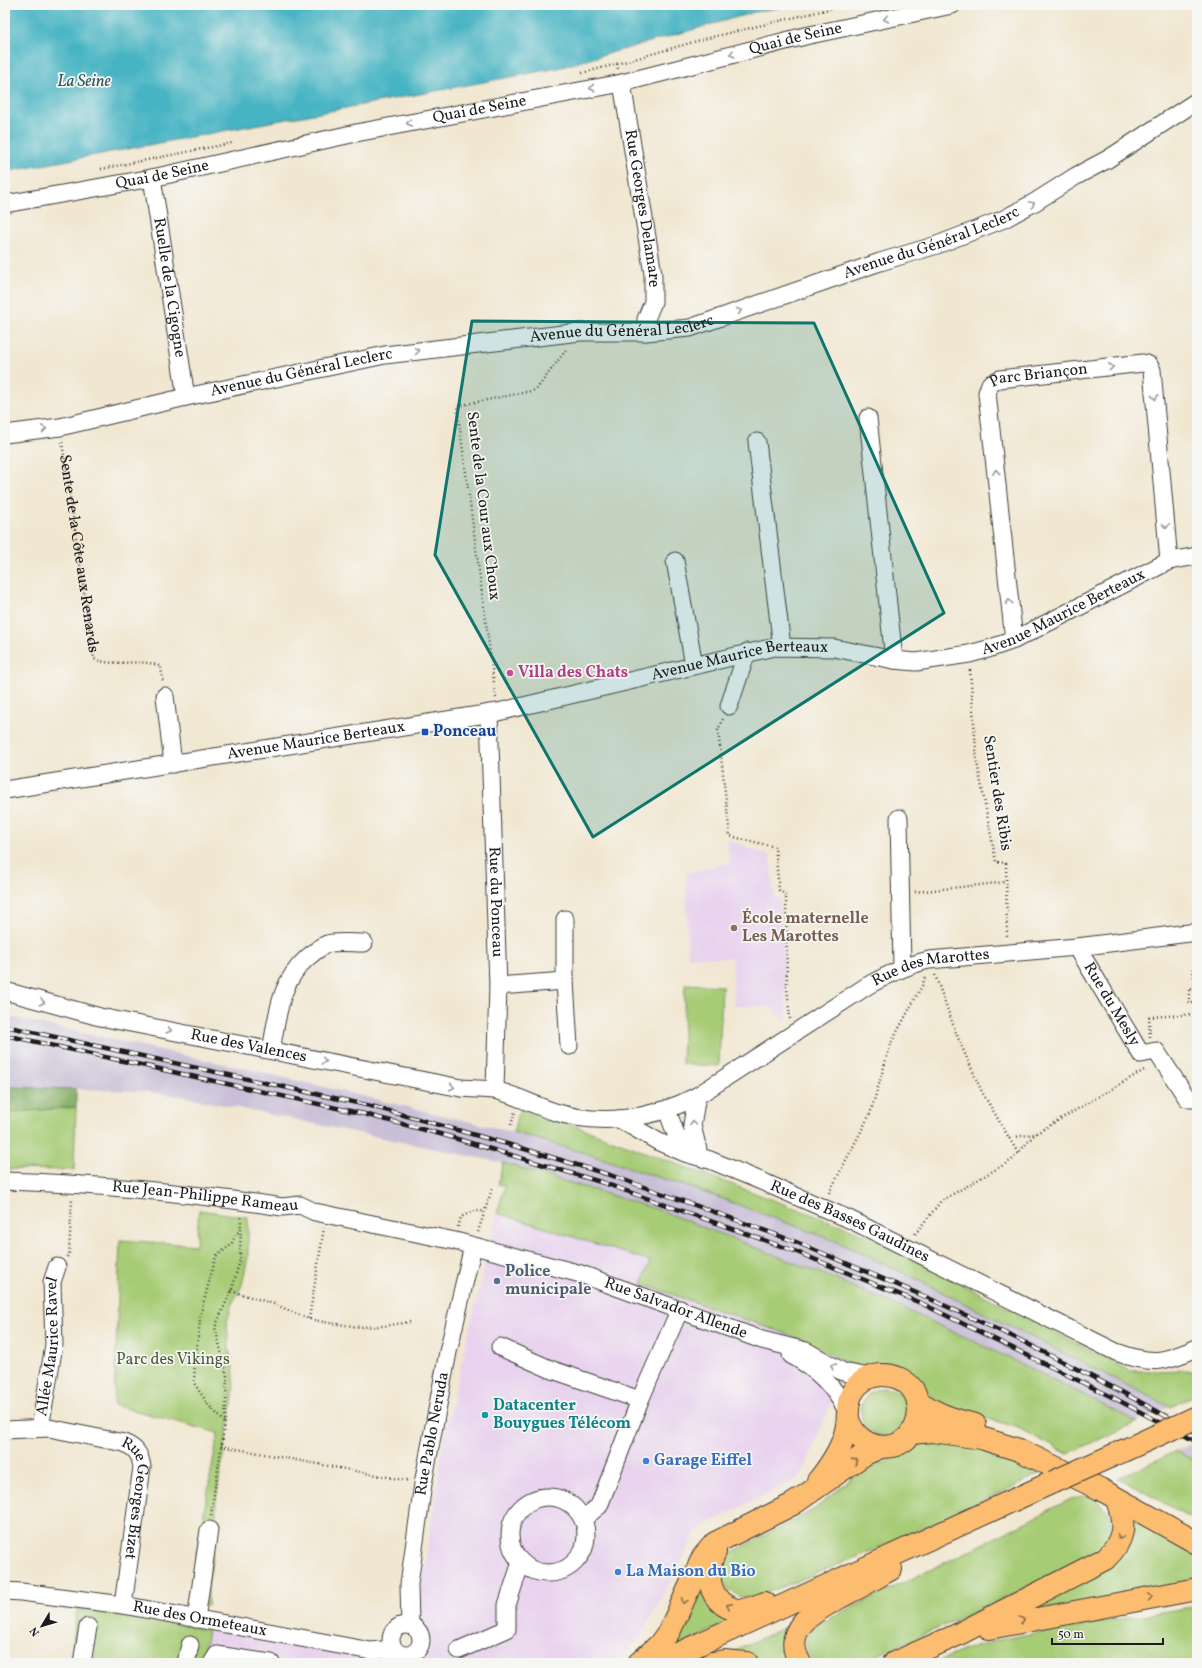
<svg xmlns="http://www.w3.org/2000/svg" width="1202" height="1668" viewBox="0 0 1202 1668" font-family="Vollkorn,serif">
<rect width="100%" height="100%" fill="#f6f6f2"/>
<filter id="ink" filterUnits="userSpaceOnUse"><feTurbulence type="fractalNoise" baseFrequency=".025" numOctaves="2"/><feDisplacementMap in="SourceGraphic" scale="8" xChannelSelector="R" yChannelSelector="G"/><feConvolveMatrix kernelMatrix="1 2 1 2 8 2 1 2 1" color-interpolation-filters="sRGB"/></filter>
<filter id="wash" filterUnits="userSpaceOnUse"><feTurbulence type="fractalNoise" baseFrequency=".012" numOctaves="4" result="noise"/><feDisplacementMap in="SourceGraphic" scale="16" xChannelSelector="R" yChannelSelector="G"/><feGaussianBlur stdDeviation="0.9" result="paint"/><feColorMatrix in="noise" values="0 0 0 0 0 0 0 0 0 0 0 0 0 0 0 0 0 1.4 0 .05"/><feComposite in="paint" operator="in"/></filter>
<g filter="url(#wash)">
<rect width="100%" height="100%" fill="#f1e7d1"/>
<g fill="#e8d2ee">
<path d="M726,839L770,856L774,897L780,898L787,1022L770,1006H734L732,958L688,957L686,873L730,863Z"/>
<path d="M497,1213L650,1261L642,1284L784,1333L813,1345L847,1364L801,1477L699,1528L642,1635L616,1661L611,1663H411L444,1436Z"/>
<path d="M208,1630L388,1663H202Z"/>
</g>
<g fill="#c9bfd7">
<path d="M5,1016L265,1073L513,1132L588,1154L715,1196L835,1241L908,1275L1170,1407L1137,1422L1046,1376L973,1341L893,1304L818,1272L659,1210L594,1190L503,1163L181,1096L140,1091L5,1087Z"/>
<path d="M1197,1441V1462L1176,1451Z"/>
</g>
<g fill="#a7cc76" stroke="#627449">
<path d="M685,984L722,986L719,1066L682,1064Z"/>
<path d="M76,1107L74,1170L5,1169V1113Z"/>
<path d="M523,1108L543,1114L867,1235L1131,1371L1197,1370V1395L1170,1407L908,1275L835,1241L715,1196L588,1154L513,1132L518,1113Z"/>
<path d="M503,1163L594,1190L659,1210L818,1272L893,1304L973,1341L1046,1376L1137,1422L1068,1454L1016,1427L958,1410L939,1401L931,1396L913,1374L897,1364L887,1363L870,1365L847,1364L813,1345L784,1333L642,1284L650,1261L497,1213L505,1186L498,1184Z"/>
<path d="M199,1210L248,1217V1257L242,1285L232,1304L227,1322L229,1347L234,1375L233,1398L216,1499V1529L208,1588V1606L188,1602L218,1433L114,1405L120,1240L196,1245Z"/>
<circle cx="885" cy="1412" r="24"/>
<path d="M917,1442C963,1439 1002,1452 1041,1473C948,1520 853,1560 756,1597H741L731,1591L726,1587L722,1576L723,1565L727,1556L744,1546L815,1509L866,1466L872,1462L884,1463L889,1460L893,1455Z"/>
<path d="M1176,1451L1197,1462V1521L1118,1478Z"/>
<path d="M1088,1495L1101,1504L1109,1513L1112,1520V1533L1105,1548L1072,1568L860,1663H815C807,1656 802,1644 808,1633C810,1630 815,1627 818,1624L971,1550L1071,1499Z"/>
<path d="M1126,1506L1197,1547V1584L1016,1618L1015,1611L1105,1569Z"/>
<path d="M697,1585L739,1617L664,1653Z"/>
<path d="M1197,1606V1663H934L964,1650L1007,1638Z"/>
<path d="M77,1607L208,1630L202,1663H71Z"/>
<path d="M791,1624L794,1663H767L748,1658L724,1656Z"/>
</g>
<path fill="#85b067" stroke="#506642" d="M5,1087L76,1089V1107L5,1113Z"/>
<path fill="#47b4c3" stroke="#326870" d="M5,5H796L755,12L558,68L5,172Z"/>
</g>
<g filter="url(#ink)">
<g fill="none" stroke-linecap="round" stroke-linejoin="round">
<defs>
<g id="minor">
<path id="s2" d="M622,83L653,274V302L646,319V332"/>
<path id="s3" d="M152,178L186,397"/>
<path id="s4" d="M5,204L152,178L356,133L622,83L805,36L952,5"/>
<path d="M868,418L894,660"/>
<path id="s5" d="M5,434L60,427L186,397L385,355L580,332H646L690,328L880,262L937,245L1004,219L1035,202L1076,176L1108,159L1197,101"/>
<path d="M757,442L782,647"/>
<path d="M675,561L694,665"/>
<path id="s6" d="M1014,640L987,393L990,384L1000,379L1143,363L1149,365L1152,370L1169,561"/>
<path d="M165,696L173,764"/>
<path d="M729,706L747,652"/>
<path id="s7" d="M489,713L498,986L495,1090"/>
<path id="s8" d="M5,790L498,712L774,647L834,648L894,660L916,662L969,654L988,649L1014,640L1169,561L1197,556"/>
<path d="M899,818L902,968"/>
<path id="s9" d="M1077,947L1141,1054L1156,1051L1187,1098H1197"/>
<path d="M565,981L569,1046"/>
<path d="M498,986L565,981V919"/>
<path id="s10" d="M5,991L100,1017L461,1088C472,1089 484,1089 494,1090C514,1094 533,1105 552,1111C600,1127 654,1119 697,1096L867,986C887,975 907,965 929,960L1077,947L1197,932"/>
<path d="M271,1050C278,1015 279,983 307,958C313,953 320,947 327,944C336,941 354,943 364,943"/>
<path d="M697,1096L692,1125L698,1150"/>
<path d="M667,1110L677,1137L696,1149"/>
<path id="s11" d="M619,1119L659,1142L685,1153L710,1160L761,1181L851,1220L1116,1352C1152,1365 1162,1363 1197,1348"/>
<path id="s12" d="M5,1181C98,1184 190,1193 282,1207L300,1205L315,1212L455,1241L581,1274L762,1340L806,1351L843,1372L870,1377"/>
<path d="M500,1347L550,1369L640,1400"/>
<path d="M791,1355C816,1368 834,1386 847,1411"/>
<path id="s13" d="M40,1428L54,1345L52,1282L57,1267"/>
<path id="s14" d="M5,1430L49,1428L124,1443C136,1448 140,1454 142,1467L123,1605"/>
<circle cx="548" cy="1535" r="38"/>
<path d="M583,1519L599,1506L640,1400L680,1309"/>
<path id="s15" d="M5,1591L21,1592L123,1605L371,1651L393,1649"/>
<path d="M196,1619L209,1530"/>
<circle cx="406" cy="1640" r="15"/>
<path id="s16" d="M410,1625L409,1584L423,1484L448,1352L473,1246"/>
<path d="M459,1650L507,1629V1605L521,1562"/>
<path d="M82,1663L88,1627"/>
<path d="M186,1663L190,1645"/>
<path d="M212,1663L217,1655L271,1663"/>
</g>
<g id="major">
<path d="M918,1401C935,1414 954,1420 975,1425"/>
<path d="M911,1433L933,1431L981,1438L1019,1450L1100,1489L1197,1543"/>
<path d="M818,1481C831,1465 844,1446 847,1425C849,1414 846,1404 852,1393C864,1370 898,1369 913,1390C918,1398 920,1409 918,1419C909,1457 859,1455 848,1419"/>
<path d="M715,1552C704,1573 709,1605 737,1610C746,1611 757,1606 765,1603"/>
<path d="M989,1628L1197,1589"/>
<path d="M639,1663L659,1645L670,1630L703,1557L715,1543L793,1504L865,1454L881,1447"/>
<path d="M658,1663L1053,1482"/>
<path d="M712,1663L724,1661L747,1663"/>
<path d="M800,1663C779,1625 821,1608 848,1593C862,1586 877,1577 891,1569"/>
<path d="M894,1663L957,1635L1105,1559C1125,1540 1126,1525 1117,1500"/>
</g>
</defs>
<use href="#minor" stroke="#3c3a37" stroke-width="19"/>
<use href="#major" stroke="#3c3a37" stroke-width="24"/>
<g stroke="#3c3a37" stroke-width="2.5" stroke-dasharray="1 3" stroke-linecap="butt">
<path d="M617,64L704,39L846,5"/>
<path d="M582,73L617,64L618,69"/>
<path d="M101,169L232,143"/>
<path id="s1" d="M62,442L94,659C116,668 143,657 161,667L163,682"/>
<path d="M970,670L977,762L996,862L1006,863L1007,938"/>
<path d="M496,698L457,406L536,390L566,350"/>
<path d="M723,719L718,730L730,836L775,847L779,890L786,895L787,987L790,1019"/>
<path d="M915,892L1006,882"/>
<path d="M935,975L958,1038L982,1092L1018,1153"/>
<path d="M1195,989L1193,968L1197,967"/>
<path d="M1197,1003H1189V989H1197"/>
<path d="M1150,1037L1149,1017L1196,1014V1003"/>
<path d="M511,1125L515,1112"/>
<path d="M1009,1138L1034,1134"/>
<path d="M829,1193L870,1114L891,1043L923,984L925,976"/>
<path d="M458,1227L461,1217C469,1213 476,1209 485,1212"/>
<path d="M478,1232L492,1189"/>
<path d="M915,1234L941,1201L1012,1160L1035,1134L1144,1070"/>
<path d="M67,1257L69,1254L72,1199"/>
<path d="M231,1291L274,1304L309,1319L329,1323L360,1327L384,1326L410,1322"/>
<path d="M309,1319L324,1228"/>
<path d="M225,1422L209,1406L194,1383L195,1362L201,1312L216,1256L231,1245L235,1236L240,1230"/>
<path d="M221,1446L409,1481"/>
<path d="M211,1515L225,1422L227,1376L215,1327L232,1289L240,1260L241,1216"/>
</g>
<use href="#minor" stroke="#fff" stroke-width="17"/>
<use href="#major" stroke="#fcbd6f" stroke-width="22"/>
<defs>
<g id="rail">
<path d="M5,1026L371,1106L518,1147L610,1175L728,1217L796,1242L926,1297L1018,1339L1120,1391L1197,1433"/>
<path d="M5,1035L364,1114L444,1135L604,1183L792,1250L923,1304L1116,1399L1197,1442"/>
</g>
</defs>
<use href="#rail" stroke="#1c1c1c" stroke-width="4.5"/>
<use href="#rail" stroke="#f6f6f2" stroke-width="3" stroke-dasharray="9" stroke-linecap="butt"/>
<defs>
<path id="major-bridge" d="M1053,1482L1134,1446L1197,1417"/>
</defs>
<use href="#major-bridge" stroke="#3c3a37" stroke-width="24" stroke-linecap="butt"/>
<use href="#major-bridge" stroke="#fcbd6f" stroke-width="22"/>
</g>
<defs><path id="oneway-chevron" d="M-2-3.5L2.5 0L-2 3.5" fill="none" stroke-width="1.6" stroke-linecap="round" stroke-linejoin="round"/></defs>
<g stroke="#999">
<use href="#oneway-chevron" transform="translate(886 19) rotate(168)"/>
<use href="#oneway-chevron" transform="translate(732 54) rotate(166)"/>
<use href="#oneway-chevron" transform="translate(592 88) rotate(169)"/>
<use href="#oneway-chevron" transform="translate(409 123) rotate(169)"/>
<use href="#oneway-chevron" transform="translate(1032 204) rotate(-31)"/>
<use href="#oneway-chevron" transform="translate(739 311) rotate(-19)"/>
<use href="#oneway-chevron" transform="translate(417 351) rotate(-7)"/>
<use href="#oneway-chevron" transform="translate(1111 367) rotate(-6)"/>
<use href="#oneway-chevron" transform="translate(1155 397) rotate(84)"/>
<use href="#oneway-chevron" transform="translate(44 429) rotate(-8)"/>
<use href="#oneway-chevron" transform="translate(996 472) rotate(-96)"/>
<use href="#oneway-chevron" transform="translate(1166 526) rotate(85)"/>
<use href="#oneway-chevron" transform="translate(1009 602) rotate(-96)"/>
<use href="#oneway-chevron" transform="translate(42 1002) rotate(14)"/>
<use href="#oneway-chevron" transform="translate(169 1030) rotate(11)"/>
<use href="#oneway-chevron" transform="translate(324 1061) rotate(12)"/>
<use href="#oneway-chevron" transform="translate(452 1087) rotate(12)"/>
<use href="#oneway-chevron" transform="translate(693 1123) rotate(-91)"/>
<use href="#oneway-chevron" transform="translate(833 1366) rotate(-148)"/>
</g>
<g stroke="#8c6c46">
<use href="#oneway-chevron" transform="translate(855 1461) rotate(-36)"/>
<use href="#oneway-chevron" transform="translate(1120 1537) rotate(111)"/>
<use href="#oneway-chevron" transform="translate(1150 1597) rotate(-10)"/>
<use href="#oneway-chevron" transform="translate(684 1601) rotate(114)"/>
<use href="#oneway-chevron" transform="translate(729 1606) rotate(-153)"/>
<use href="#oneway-chevron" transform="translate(1022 1620) rotate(-12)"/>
</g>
</g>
<path fill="#0f766e" fill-opacity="0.2" stroke="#0f766e" stroke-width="3" stroke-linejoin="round" d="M472,321L814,323L944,613L593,837L435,555Z"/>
<circle fill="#d1479c" stroke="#f6f6f2" stroke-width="1.5" cx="510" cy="673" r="4"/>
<rect fill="#1a4fb4" stroke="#f6f6f2" stroke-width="1.5" x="421" y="728" width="8" height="8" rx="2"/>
<circle fill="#8d6e63" stroke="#f6f6f2" stroke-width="1.5" cx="734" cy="928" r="4"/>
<circle fill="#5c6f8a" stroke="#f6f6f2" stroke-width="1.5" cx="497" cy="1281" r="4"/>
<circle fill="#0f9aa8" stroke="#f6f6f2" stroke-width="1.5" cx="485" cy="1415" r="4"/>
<g fill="#3f7fe0" stroke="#f6f6f2" stroke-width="1.5">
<circle cx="646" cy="1461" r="4"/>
<circle cx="618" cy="1572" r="4"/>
</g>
<g text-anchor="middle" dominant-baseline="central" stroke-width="3.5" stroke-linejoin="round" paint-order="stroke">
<g font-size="16" fill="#1c1c1c" stroke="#f6f6f2">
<text stroke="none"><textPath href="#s4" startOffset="808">Quai de Seine</textPath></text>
<text stroke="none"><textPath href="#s4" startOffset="484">Quai de Seine</textPath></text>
<text stroke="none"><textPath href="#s4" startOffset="160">Quai de Seine</textPath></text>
<text stroke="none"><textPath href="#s2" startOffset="127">Rue Georges Delamare</textPath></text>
<text stroke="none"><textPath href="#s5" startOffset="951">Avenue du Général Leclerc</textPath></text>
<text stroke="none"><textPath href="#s3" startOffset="111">Ruelle de la Cigogne</textPath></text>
<text stroke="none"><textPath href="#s5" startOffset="627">Avenue du Général Leclerc</textPath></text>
<text stroke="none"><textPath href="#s5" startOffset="303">Avenue du Général Leclerc</textPath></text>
<text stroke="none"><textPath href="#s6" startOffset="308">Parc Briançon</textPath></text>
<text transform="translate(483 506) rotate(83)">Sente de la Cour aux Choux</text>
<text stroke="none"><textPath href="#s1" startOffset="113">Sente de la Côte aux Renards</textPath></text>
<text stroke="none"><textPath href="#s8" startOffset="1083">Avenue Maurice Berteaux</textPath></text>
<text stroke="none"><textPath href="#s8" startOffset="747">Avenue Maurice Berteaux</textPath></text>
<text stroke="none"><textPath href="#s8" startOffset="315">Avenue Maurice Berteaux</textPath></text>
<text transform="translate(997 793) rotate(81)">Sentier des Ribis</text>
<text stroke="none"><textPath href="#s7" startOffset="189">Rue du Ponceau</textPath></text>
<text stroke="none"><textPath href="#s10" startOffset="981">Rue des Marottes</textPath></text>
<text stroke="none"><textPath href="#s9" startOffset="67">Rue du Mesly</textPath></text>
<text stroke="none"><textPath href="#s10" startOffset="250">Rue des Valences</textPath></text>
<text stroke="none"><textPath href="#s12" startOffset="201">Rue Jean-Philippe Rameau</textPath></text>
<text stroke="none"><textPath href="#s11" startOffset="253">Rue des Basses Gaudines</textPath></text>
<text stroke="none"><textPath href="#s12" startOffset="687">Rue Salvador Allende</textPath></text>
<text stroke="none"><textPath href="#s13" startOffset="82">Allée Maurice Ravel</textPath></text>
<text stroke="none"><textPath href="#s16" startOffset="193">Rue Pablo Neruda</textPath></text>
<text stroke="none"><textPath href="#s14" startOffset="182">Rue Georges Bizet</textPath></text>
<text stroke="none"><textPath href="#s15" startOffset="197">Rue des Ormeteaux</textPath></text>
</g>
<g font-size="16" font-weight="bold" fill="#b23c85" stroke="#f6f6f2" text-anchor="start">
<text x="518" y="673">Villa des Chats</text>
</g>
<g font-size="16" font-weight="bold" fill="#164399" stroke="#f6f6f2" text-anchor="start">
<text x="433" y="732">Ponceau</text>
</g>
<g font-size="16" font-weight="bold" fill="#785e54" stroke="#f6f6f2" text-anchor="start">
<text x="742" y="919">École maternelle<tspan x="742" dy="18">Les Marottes</tspan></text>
</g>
<g font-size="16" font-weight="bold" fill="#4e5e75" stroke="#f6f6f2" text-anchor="start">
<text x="505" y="1272">Police<tspan x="505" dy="18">municipale</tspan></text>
</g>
<g font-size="16" fill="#4d5a3c" stroke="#f6f6f2">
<text x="173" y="1360">Parc des Vikings</text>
</g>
<g font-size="16" font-weight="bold" fill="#0d838f" stroke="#f6f6f2" text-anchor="start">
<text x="493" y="1406">Datacenter<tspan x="493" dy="18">Bouygues Télécom</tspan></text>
</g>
<g font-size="16" font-weight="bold" fill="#366cbe" stroke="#f6f6f2" text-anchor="start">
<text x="654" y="1461">Garage Eiffel</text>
<text x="626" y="1572">La Maison du Bio</text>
</g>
<g font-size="17" font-style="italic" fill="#2d595f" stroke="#f6f6f2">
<text x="84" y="81">La Seine</text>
</g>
</g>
<rect width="1202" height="1668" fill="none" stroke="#f6f6f2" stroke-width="20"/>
<g transform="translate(42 1626) rotate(232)" stroke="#f6f6f2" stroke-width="3" paint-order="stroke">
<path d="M0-3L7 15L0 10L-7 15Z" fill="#1c1c1c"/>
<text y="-6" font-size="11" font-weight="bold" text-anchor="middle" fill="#1c1c1c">N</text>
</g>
<path d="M1052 1638v6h111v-6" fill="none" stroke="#1c1c1c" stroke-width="2"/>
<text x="1058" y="1638" font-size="12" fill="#1c1c1c" stroke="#f6f6f2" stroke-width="3" paint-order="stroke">50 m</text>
</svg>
